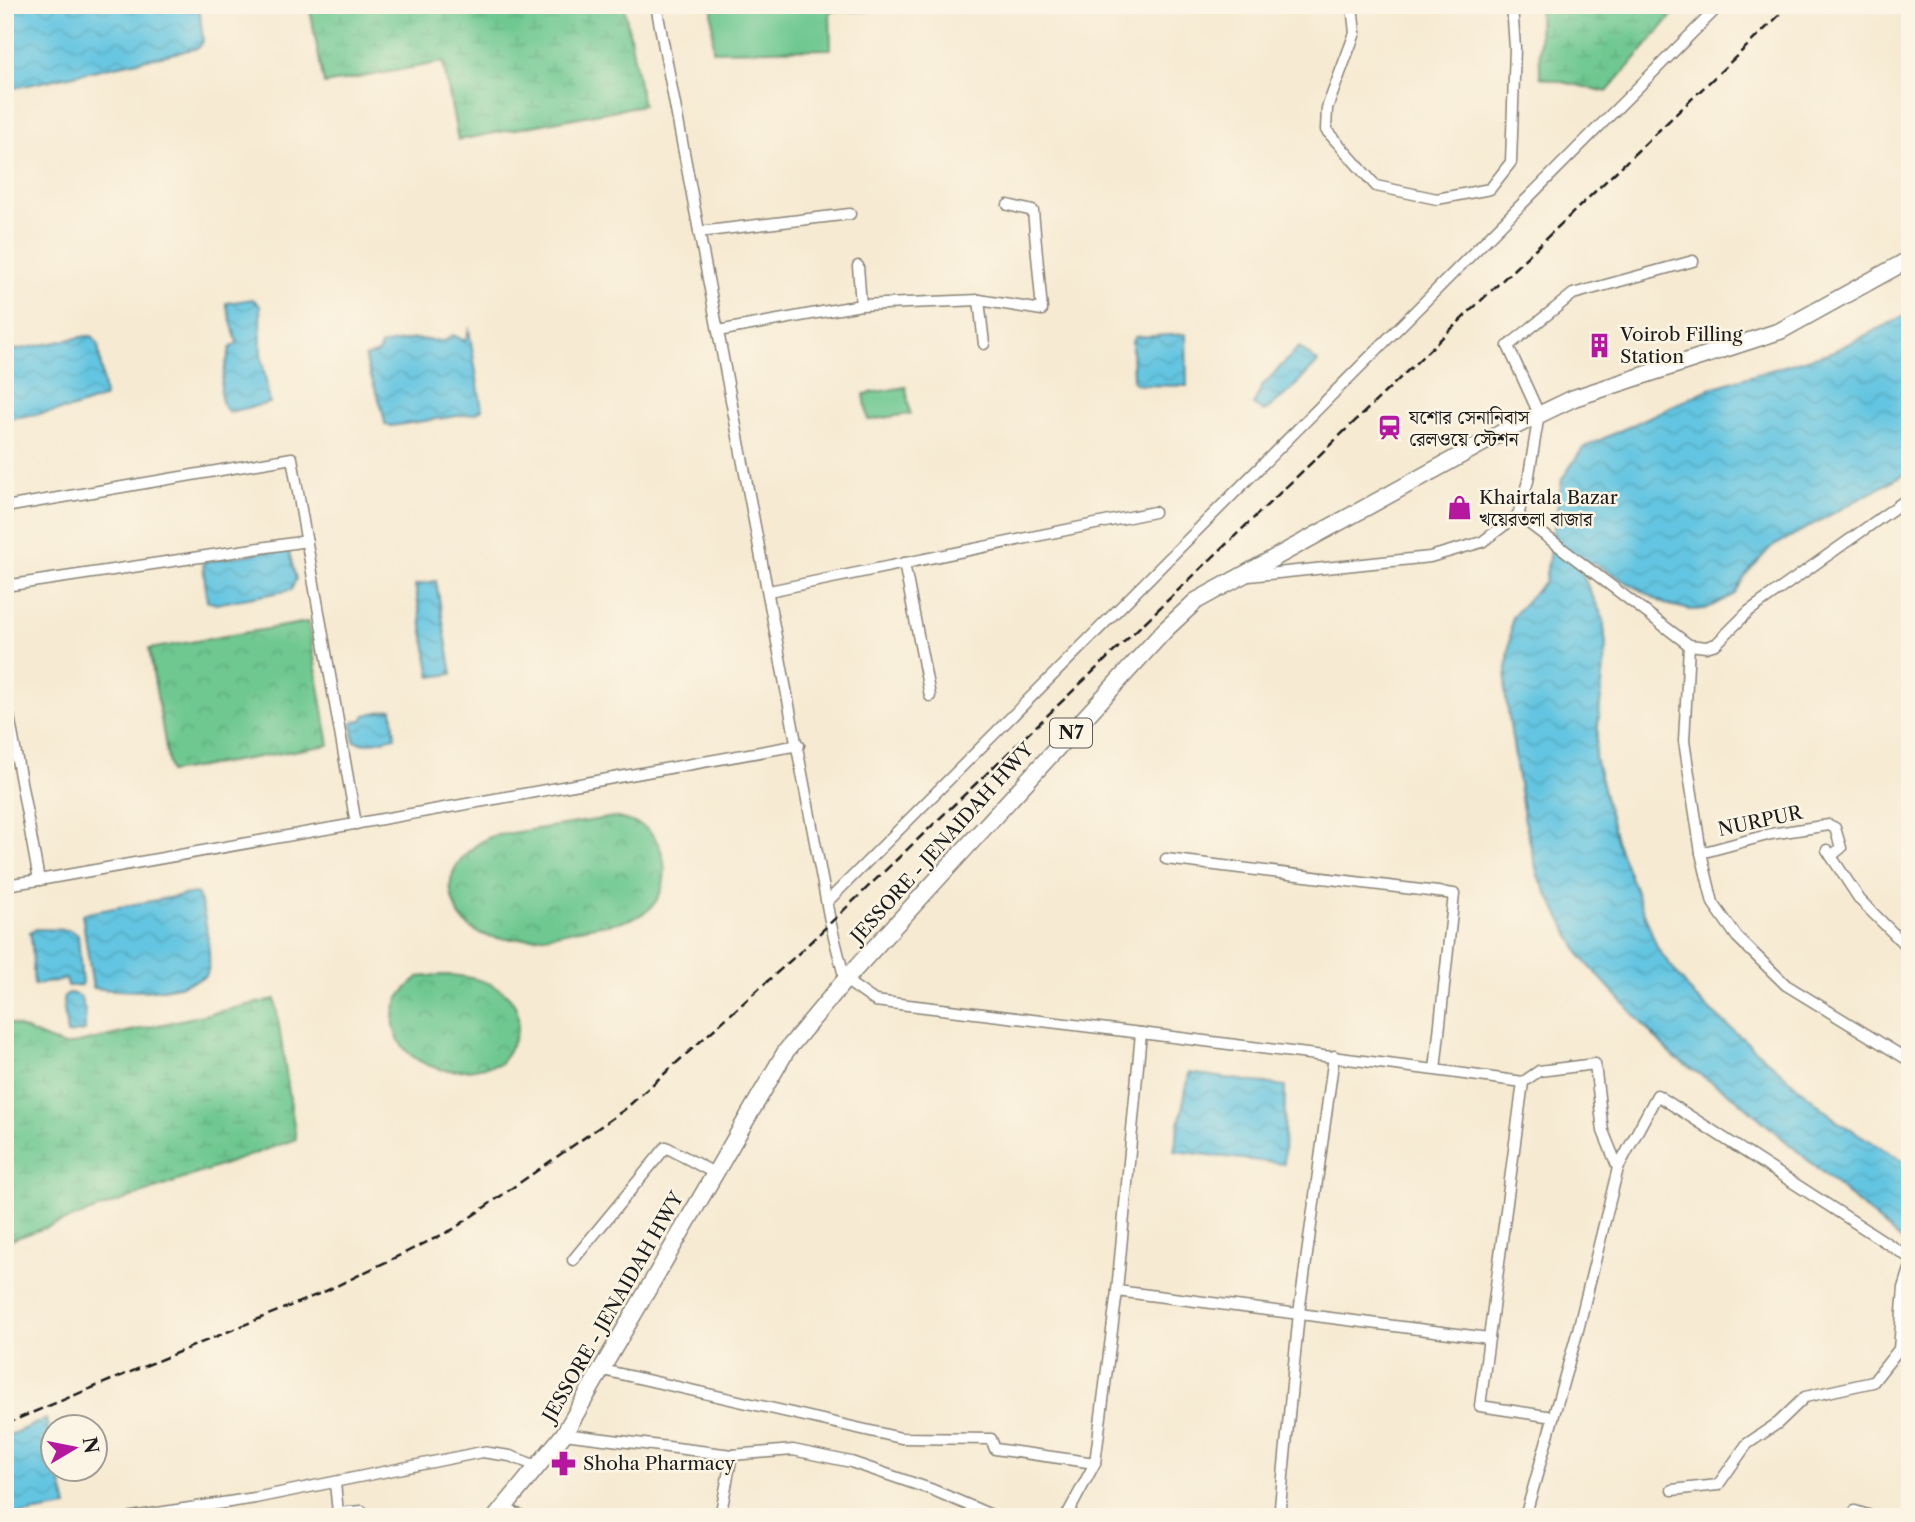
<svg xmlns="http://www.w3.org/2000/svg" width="1915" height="1522" viewBox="0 0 1915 1522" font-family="'Libre Caslon Text','Noto Serif Bengali',serif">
<defs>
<pattern id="wetland-marsh" width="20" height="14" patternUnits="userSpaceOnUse" patternTransform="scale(1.75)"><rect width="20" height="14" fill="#6ec890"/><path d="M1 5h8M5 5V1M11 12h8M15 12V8" fill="none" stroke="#5fab7c"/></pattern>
<pattern id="park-crowns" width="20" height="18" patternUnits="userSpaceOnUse" patternTransform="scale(1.75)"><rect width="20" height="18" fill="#6ec890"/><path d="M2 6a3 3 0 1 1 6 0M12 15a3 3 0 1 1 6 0" fill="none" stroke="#5fab7c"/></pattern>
<pattern id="water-waves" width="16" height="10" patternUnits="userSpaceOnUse" patternTransform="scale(1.75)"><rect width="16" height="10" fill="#63c5e1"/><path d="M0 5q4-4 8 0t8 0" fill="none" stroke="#55a9c0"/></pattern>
</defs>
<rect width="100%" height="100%" fill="#fcf5e5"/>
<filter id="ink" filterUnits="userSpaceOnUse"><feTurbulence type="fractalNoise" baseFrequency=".0143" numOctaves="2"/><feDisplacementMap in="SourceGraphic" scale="14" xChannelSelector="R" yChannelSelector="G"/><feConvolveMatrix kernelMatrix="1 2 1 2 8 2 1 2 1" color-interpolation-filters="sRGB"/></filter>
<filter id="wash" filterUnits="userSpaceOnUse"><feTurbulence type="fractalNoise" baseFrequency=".00686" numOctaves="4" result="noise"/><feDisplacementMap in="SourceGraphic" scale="28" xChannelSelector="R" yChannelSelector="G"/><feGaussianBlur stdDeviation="1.57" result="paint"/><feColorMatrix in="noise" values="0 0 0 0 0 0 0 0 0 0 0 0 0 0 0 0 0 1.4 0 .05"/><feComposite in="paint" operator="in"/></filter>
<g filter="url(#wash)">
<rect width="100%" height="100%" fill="#f6ead2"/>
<g fill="url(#wetland-marsh)" stroke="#457256" stroke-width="2">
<path d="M309,5H624L643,105L458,140L443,62L324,84Z"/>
<path d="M1539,5H1681L1607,92L1540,77Z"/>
<path d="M275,999L296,1139L5,1242V1021L64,1046Z"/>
</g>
<g fill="url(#park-crowns)" stroke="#457256" stroke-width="2">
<path d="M308,622L329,745L170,772L149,649Z"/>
<path d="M614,817C623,820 637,822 644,827C670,846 672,891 647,911C631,923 604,924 585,928C539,937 462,960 451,892C447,866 471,846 492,836Z"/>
<path d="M441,975C500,975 545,1005 500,1064C481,1068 459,1073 440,1069C408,1061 385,1036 397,1002C400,993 412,984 418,977Z"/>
</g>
<g fill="#6ec890" stroke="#457256" stroke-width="2">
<path d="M712,5H957L958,9L830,11L831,49L713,51Z"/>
<path d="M906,387L910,414L868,420L864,394Z"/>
</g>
<g fill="url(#water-waves)" stroke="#40707e" stroke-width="2">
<path d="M5,5H199L203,41L198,48L5,90Z"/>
<path d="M253,299L260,306L261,355L270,403L229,412C211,398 227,366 230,348L237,343L226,303Z"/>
<path d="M1910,313V471L1770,548L1745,576L1735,594L1706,609L1691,610L1665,604L1593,563L1582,568V574L1603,618L1606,645L1595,757L1616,840L1658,949L1695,997L1837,1121L1910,1165V1248L1736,1098L1672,1056L1582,958L1538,876L1524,817L1505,692L1512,617L1545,581L1562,479L1583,448L1711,388L1834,351Z"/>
<path d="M469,330L482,409L477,413L391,426L385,424C382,400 370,380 365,357L379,353L381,345L414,339L444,341L453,335L465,341Z"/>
<path d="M1186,334L1187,386L1141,385L1133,382L1132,342L1135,337Z"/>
<path d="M87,336H92L98,344L105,397L70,409L5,419V352Z"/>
<path d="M1299,347L1318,362L1292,389L1264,412L1253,405L1262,386Z"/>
<path d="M288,548L296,579L291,590L216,604L207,601L203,562Z"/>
<path d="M436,581L452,674L431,677L415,585Z"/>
<path d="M392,709L395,737L365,744L354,741L352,722L362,720L365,715Z"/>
<path d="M194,893L198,895C205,912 214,960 206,976C169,994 132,992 93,988L82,914Z"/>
<path d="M34,929L70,930L78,935L82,985L68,986L66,979L34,985C32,966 34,950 30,932Z"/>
<path d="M70,993L80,996L85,1011V1031L67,1034L63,998Z"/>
<path d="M1189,1073L1285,1086L1284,1164L1174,1151Z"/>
<path d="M46,1419L52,1447V1470H58L67,1507L5,1517V1437Z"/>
</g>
</g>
<g filter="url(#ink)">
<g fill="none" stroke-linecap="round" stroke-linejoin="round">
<defs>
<g id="minor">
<path d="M656,5L830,921L845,980L875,1001L1141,1033"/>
<path d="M1352,5L1355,33L1327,108L1326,130L1376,186L1437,199L1490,189L1511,162L1515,48L1512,5"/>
<path d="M699,232L850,214"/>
<path d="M858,266L861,305L979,300L1042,310L1033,211L1008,205"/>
<path d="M979,300L984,344"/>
<path d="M718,331L861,305"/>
<path d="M5,507L292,458L356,824"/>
<path d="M1518,515L1689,645L1706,647L1716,644L1749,611L1910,497"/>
<path d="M904,563L930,696"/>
<path d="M1249,576L1430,557L1482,542L1518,515L1528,481L1539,414L1508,346L1573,294L1693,261"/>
<path d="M5,586L307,541"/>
<path d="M769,591L1154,512"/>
<path d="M1689,645L1684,741L1701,853L1713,903L1737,937L1786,985L1910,1061"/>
<path d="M5,694L39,880L799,745"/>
<path d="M1827,850L1860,900L1910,950"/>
<path d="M1701,853L1771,834L1829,825L1835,828L1841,848L1831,856"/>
<path d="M1166,859L1454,894L1435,1070L1141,1033L1117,1291L1489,1338L1523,1082L1435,1070"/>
<path d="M5,885L39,880"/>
<path d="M827,902L1720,5"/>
<path d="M1523,1082L1539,1071L1595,1064L1603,1131L1618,1168L1578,1330L1525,1517"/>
<path d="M1618,1168L1657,1095L1910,1258"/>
<path d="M573,1260L666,1147L714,1173"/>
<path d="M1489,1338L1480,1406L1553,1417"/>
<path d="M603,1370L901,1438L991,1439L995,1449L1095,1463L1117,1291"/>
<path d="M564,1434L732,1455L793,1450L851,1462L933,1490L996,1517"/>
<path d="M335,1483L338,1513L362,1511V1517"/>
<path d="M1672,1490L1718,1485L1747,1444L1778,1423L1805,1397L1873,1382L1899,1349L1904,1288L1910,1269"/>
<path d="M504,1508L524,1517"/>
<path d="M1855,1511L1874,1517"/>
<path d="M132,1517L255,1498L482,1452L510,1456L537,1466"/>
<path d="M720,1517L732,1455"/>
<path d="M1066,1517L1095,1463"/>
<path d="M1279,1517L1299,1313L1334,1056"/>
</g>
<path id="trunk" d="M496,1517L564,1434L786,1051L845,980L1165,630L1196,601L1503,432L1574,398L1780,331L1910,259"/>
</defs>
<use href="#minor" stroke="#898377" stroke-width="13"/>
<use href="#trunk" stroke="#898377" stroke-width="19"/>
<use href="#minor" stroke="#fff" stroke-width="10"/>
<use href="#trunk" stroke="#fff" stroke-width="16"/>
<path stroke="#1c1c1c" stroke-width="2.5" stroke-dasharray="10 5" stroke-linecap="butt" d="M5,1424L326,1291L452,1230L624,1110L800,952L1790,5"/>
</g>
</g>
<defs>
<symbol id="building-bare" viewBox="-9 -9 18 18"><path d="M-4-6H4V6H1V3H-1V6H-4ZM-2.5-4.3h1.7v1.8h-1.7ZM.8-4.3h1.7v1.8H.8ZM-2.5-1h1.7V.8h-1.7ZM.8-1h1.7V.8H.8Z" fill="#b5179e" stroke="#fcf5e5" stroke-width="2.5" paint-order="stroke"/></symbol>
<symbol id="station-bare" viewBox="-9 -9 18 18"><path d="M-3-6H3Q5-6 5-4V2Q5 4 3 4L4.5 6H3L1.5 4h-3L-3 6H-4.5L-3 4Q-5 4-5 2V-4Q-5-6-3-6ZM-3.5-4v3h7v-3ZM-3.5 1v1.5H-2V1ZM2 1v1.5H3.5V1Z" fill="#b5179e" stroke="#fcf5e5" stroke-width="2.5" paint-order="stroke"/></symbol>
<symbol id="shop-bare" viewBox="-9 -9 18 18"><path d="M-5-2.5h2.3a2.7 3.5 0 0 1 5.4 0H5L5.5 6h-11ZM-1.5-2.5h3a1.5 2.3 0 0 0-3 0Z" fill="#b5179e" stroke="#fcf5e5" stroke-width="2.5" paint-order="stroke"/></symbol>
<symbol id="pharmacy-bare" viewBox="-9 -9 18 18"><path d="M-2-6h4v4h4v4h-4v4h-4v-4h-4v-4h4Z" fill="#b5179e" stroke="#fcf5e5" stroke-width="2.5" paint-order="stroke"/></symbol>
</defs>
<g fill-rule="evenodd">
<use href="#building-bare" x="1582" y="328" width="35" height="35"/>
<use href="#station-bare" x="1372" y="410" width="35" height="35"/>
<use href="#shop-bare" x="1442" y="490" width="35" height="35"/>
<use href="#pharmacy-bare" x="546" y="1446" width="35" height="35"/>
</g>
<g text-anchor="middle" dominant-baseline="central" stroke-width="5" stroke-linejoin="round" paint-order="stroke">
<rect fill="#fcf5e5" stroke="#5f5d58" stroke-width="2" x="1050" y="718.5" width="42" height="29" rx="5"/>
<g font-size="18" font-weight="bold" fill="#1c1c1c">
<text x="1071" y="733">N7</text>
</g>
<g font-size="19" fill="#1c1c1c" stroke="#fcf5e5" text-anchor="start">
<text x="1620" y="334">Voirob Filling<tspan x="1620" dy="22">Station</tspan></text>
<text x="1409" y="417">যশোর সেনানিবাস<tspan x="1409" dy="22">রেলওয়ে স্টেশন</tspan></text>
<text x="1479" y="497">Khairtala Bazar<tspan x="1479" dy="22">খয়েরতলা বাজার</tspan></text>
<text x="583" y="1463">Shoha Pharmacy</text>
</g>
<g font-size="19" fill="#1c1c1c" stroke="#fcf5e5">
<text transform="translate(1760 821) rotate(-12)">NURPUR</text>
<text transform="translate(942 843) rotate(-48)">JESSORE - JENAIDAH HWY</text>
<text transform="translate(613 1307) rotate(-60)">JESSORE - JENAIDAH HWY</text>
</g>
</g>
<rect width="1915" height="1522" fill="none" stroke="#fcf5e5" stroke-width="28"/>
<g transform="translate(74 1448) rotate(80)"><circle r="33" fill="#fcf5e5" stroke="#a29e95" stroke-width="2"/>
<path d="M0-5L12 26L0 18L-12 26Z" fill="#b5179e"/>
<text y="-10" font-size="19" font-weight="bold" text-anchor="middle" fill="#1c1c1c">N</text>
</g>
</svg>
